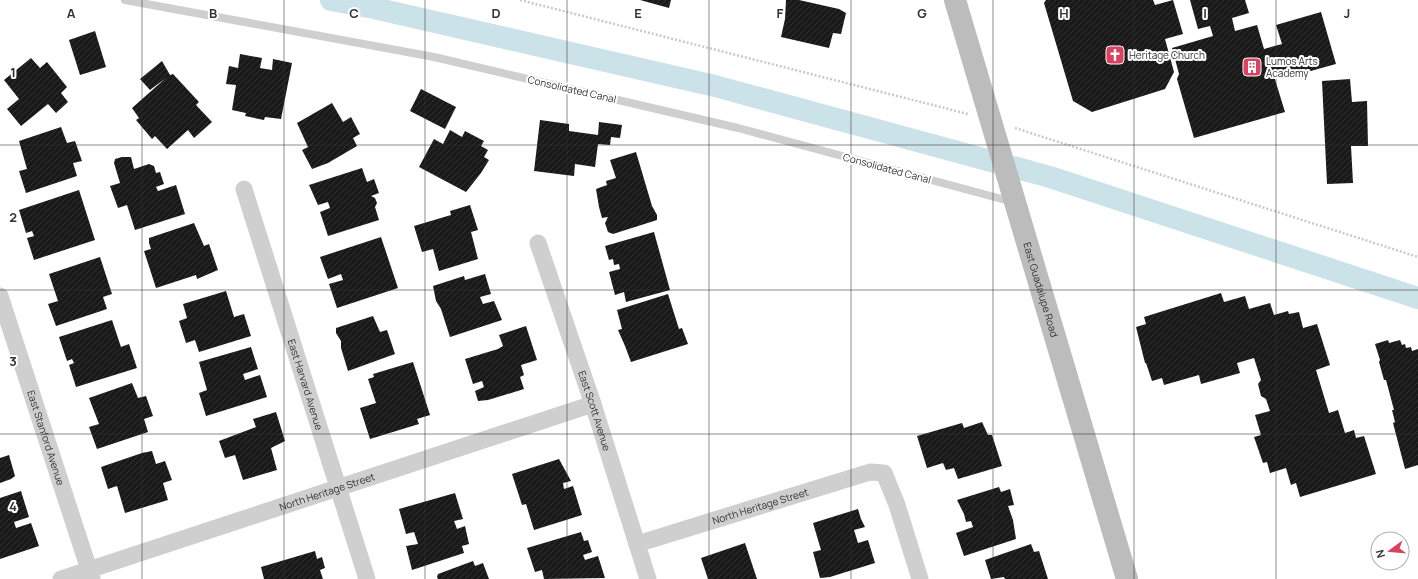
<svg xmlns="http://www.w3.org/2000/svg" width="1418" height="579" viewBox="0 0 1418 579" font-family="Manrope,sans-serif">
<defs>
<pattern id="building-hatch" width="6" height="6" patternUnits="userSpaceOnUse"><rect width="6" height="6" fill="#191919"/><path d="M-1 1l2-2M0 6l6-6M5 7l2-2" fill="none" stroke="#323232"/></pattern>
</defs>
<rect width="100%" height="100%" fill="#fff"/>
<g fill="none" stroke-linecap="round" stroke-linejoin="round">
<path stroke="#cce2e9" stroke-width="22" d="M331,0L374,8L715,86L1050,177L1418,298"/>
</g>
<g fill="url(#building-hatch)">
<path d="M640,0H671L669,8Z"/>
<path d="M786,0H799L839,9L846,13L841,34L833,33L829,48L781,37L785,19Z"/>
<path d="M1046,0H1153L1155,5L1173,0L1183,34L1165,39L1174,72L1165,89L1092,112L1073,101L1044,3Z"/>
<path d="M1190,0H1245L1249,13L1232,18L1235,31L1257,25L1264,49L1282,44L1276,25L1321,12L1336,64L1289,77L1287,69L1273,73L1285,112L1194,138L1177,79L1179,74L1172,48L1213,36L1210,26L1198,29Z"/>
<path d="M95,31L106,67L80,75L69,40Z"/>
<path d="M240,54L262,58L260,68L272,70L273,59L292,63L281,119L265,117L264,120L245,116L246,113L232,110L236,85L226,84L229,66L238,68Z"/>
<path d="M31,58L40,68L47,62L67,87L61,93L68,102L56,113L48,104L21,126L7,109L19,99L4,80Z"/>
<path d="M162,61L170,75L173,74L199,102L196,105L212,122L194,138L188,130L167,149L155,136L152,139L136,120L139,118L132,108L166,78L150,90L140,79Z"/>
<path d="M1350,79L1352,102L1367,101L1368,146H1351L1353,183L1327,184L1322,81Z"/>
<path d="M421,89L456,107L445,129L410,111Z"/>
<path d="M332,103L343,122L351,117L360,134L353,138L357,146L328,163L312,169L302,150L308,147L297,123Z"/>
<path d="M540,120L569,124V131L598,135L599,122L622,125L620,138L611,137L610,145L598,144L595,167L575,164L574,176L534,171Z"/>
<path d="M61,127L67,143L75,141L82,161L73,163L77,176L26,193L19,171L27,169L19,141Z"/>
<path d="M450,130L462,137L465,131L484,141L481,146L488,150L484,157L489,160L481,173L466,192L419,167L434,139L443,144Z"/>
<path d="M636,152L652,206L657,215V220L613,234L608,232L605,223L608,217L602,218L599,207L596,189L607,185L606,181L616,178L610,160Z"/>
<path d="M122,157H131L134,169L149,164L154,166L156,173L160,172L164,184L156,187L158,191L176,185L185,214L135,230L127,205L118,208L110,186L120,183L114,163L115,159Z"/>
<path d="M362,168L367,182L374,179L379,193L371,196L375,198L377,203L375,207L379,220L328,236L320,212L330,208L328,202L318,205L309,185Z"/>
<path d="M79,190L95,240L34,260L27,238L34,236L32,231L26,233L19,210Z"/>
<path d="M470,205L478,230L471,232L478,259L439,271L433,249L422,252L414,226L451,215L450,211Z"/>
<path d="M194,223L204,246L209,244L218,270L197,279L196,275L156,288L144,251L151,249L149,243V238Z"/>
<path d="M654,232L670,290L626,302L624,292L615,295L609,272L620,269L619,264L614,265L613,259L609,260L605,246Z"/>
<path d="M381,237L398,288L337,308L329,284L343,280L341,274L328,279L320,257Z"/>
<path d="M100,257L112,294L103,297L107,309L56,326L48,304L58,301L49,274Z"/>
<path d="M485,274L491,294L480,297L483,304L494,301L502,320L450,337L441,309L436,301L433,286L464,276L465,280Z"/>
<path d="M226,291L234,317L244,314L251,336L199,352L195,340L186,343L179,321L187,318L183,304Z"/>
<path d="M1221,293L1224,302L1245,296L1249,309L1270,303L1274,315L1288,311L1289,314L1299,312L1303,328L1317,324L1330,365L1316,370L1329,413L1338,410L1345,433L1354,430L1356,438L1364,436L1376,474L1300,497L1296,483L1291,485L1286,468L1270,473L1267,462L1263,463L1254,437L1261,435L1255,415L1270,411L1266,399L1261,396L1258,384L1261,380L1254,358L1237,363L1240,373L1201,384L1199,375L1164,385L1162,378L1152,381L1146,363H1145L1136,327L1146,324L1144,317Z"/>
<path d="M668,294L679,329L682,328L688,344L631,362L625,346L618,330L622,329L617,310Z"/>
<path d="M373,316L380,332L387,330L395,354L348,371L341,348V341L336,333V328Z"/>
<path d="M112,320L121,347L129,344L137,368L76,387L69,365L74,363L72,359L67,361L59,337Z"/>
<path d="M526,326L537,360L521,365L524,375L520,377L524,389L488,400L478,401L475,391L484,387L482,381L473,384L465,359L498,349L503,346L499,335Z"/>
<path d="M1388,340L1389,343L1400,340L1402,345L1405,344L1406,348L1411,347L1412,351L1418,349V465L1405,469L1393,423L1395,422L1392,410H1394L1386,380H1384L1379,362L1380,360L1375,344Z"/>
<path d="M251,347L258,369L243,374L245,380L260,375L267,397L206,416L199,393L207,390L199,362Z"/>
<path d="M413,362L430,415L417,419L419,424L370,439L360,408L376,403L368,379L374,377L373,374Z"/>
<path d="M132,383L138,398L146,396L153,416L144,419L148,432L97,449L89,427L99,424L89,398Z"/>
<path d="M276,412L285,441L271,448L277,470L243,480L235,455L225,458L219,441L256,427L253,419Z"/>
<path d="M982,422L988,435H992L1002,466L958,479L954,468L946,470L943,463L927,468L917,436L962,423L964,428Z"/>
<path d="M152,451L156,464L165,461L172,480L163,483L168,500L125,513L117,486L108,489L101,467L142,453Z"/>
<path d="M9,455L15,476L11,479L0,483V458Z"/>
<path d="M559,459L571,481L563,483L564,489L573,486L582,515L534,530L526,504L522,505L512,474Z"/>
<path d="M999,487L1001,492L1010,489L1014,505L1008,506L1013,520L1016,539L964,556L956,533L973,527L971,521L966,522L964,514L957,500Z"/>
<path d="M21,491L29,517L14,522L16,528L31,523L39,546L0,559V498Z"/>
<path d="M455,493L463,519L454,521L457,529L465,526L469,544L462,546L464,553L412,570L406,546L418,544L414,532L406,534L399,509Z"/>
<path d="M858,509L861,519L865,527L854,530L858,543L868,540L875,563L830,577L820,578L813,552L821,550L813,523Z"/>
<path d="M581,532L584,541L588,540L592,552L583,555L585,560L598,556L605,578L544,579L542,570L535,572L527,548Z"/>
<path d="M745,543L757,579H708L701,558Z"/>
<path d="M1031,544L1034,552L1039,551L1048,579H1005L1004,577L991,579L985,560Z"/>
<path d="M315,551L317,559L322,557L325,568L320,570L323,579H264L261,567Z"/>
<path d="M473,561L475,566L483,563L489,579H438L437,577L438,574Z"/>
</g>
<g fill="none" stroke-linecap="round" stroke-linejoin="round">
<g stroke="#c9c9c9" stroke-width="2.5" stroke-dasharray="2 2" stroke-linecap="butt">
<path d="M520,0L968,114"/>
<path d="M1015,128L1418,257"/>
</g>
<path stroke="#cfcfcf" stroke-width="8" d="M125,0L434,57L738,128L1013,202"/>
<g stroke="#cfcfcf" stroke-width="17">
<path id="s1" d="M244,189L367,579"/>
<path id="s2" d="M538,243L593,404L648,579"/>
<path id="s3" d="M0,296L92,579"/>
<path id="s4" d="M637,544L870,472L884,473L897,505L920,579"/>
<path id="s5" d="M61,579L593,404"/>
</g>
<path stroke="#bcbcbc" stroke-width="22" id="s6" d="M955,0L1127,579"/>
</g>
<path fill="none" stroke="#323232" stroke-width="1" stroke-opacity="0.55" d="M142,0V579M284,0V579M425,0V579M567,0V579M709,0V579M851,0V579M993,0V579M1134,0V579M1276,0V579M0,145H1418M0,290H1418M0,434H1418"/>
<defs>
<symbol id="church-square" viewBox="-11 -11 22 22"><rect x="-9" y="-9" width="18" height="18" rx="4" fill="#da4261" stroke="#fff"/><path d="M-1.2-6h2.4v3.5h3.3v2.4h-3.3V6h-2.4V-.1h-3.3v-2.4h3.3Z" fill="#fff"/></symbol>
<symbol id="building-square" viewBox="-11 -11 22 22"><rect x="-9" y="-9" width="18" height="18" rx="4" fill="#da4261" stroke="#fff"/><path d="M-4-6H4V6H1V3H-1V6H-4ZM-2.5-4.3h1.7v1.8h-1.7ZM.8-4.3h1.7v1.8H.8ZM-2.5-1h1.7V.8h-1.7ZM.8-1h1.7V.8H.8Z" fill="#fff"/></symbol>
</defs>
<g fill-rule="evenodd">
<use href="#church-square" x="1104" y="44" width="22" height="22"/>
<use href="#building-square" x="1241" y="56" width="22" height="22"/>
</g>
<g text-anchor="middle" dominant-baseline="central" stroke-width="4" stroke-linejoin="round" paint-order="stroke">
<g font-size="10" fill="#323232" stroke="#fff" text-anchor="start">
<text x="1129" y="55">Heritage Church</text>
<text x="1266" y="61">Lumos Arts<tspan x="1266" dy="12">Academy</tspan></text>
</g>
<g font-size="10" fill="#323232" stroke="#fff">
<text transform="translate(572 89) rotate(13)">Consolidated Canal</text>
<text transform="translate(887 168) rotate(15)">Consolidated Canal</text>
<text stroke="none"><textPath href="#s6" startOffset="302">East Guadalupe Road</textPath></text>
<text stroke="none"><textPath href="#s1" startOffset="205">East Harvard Avenue</textPath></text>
<text stroke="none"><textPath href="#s2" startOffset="177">East Scott Avenue</textPath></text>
<text stroke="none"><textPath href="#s3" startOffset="149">East Stanford Avenue</textPath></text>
<text stroke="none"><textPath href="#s5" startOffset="280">North Heritage Street</textPath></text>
<text stroke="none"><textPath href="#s4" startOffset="129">North Heritage Street</textPath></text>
</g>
</g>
<g font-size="13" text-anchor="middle" font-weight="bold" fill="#323232" stroke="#fff" stroke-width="4" stroke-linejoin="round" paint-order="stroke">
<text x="71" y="18">A</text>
<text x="213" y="18">B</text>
<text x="354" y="18">C</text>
<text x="496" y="18">D</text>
<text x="638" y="18">E</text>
<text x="780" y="18">F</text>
<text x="922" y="18">G</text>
<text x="1064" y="18">H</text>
<text x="1205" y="18">I</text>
<text x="1347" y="18">J</text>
<text x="13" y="77">1</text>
<text x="13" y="222">2</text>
<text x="13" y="366">3</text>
<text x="13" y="511">4</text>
</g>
<g transform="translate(1390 551) rotate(254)"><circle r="19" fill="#ffffff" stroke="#adadad"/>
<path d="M0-3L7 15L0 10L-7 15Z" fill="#da4261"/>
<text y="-6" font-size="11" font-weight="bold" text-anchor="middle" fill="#323232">N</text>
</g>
</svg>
